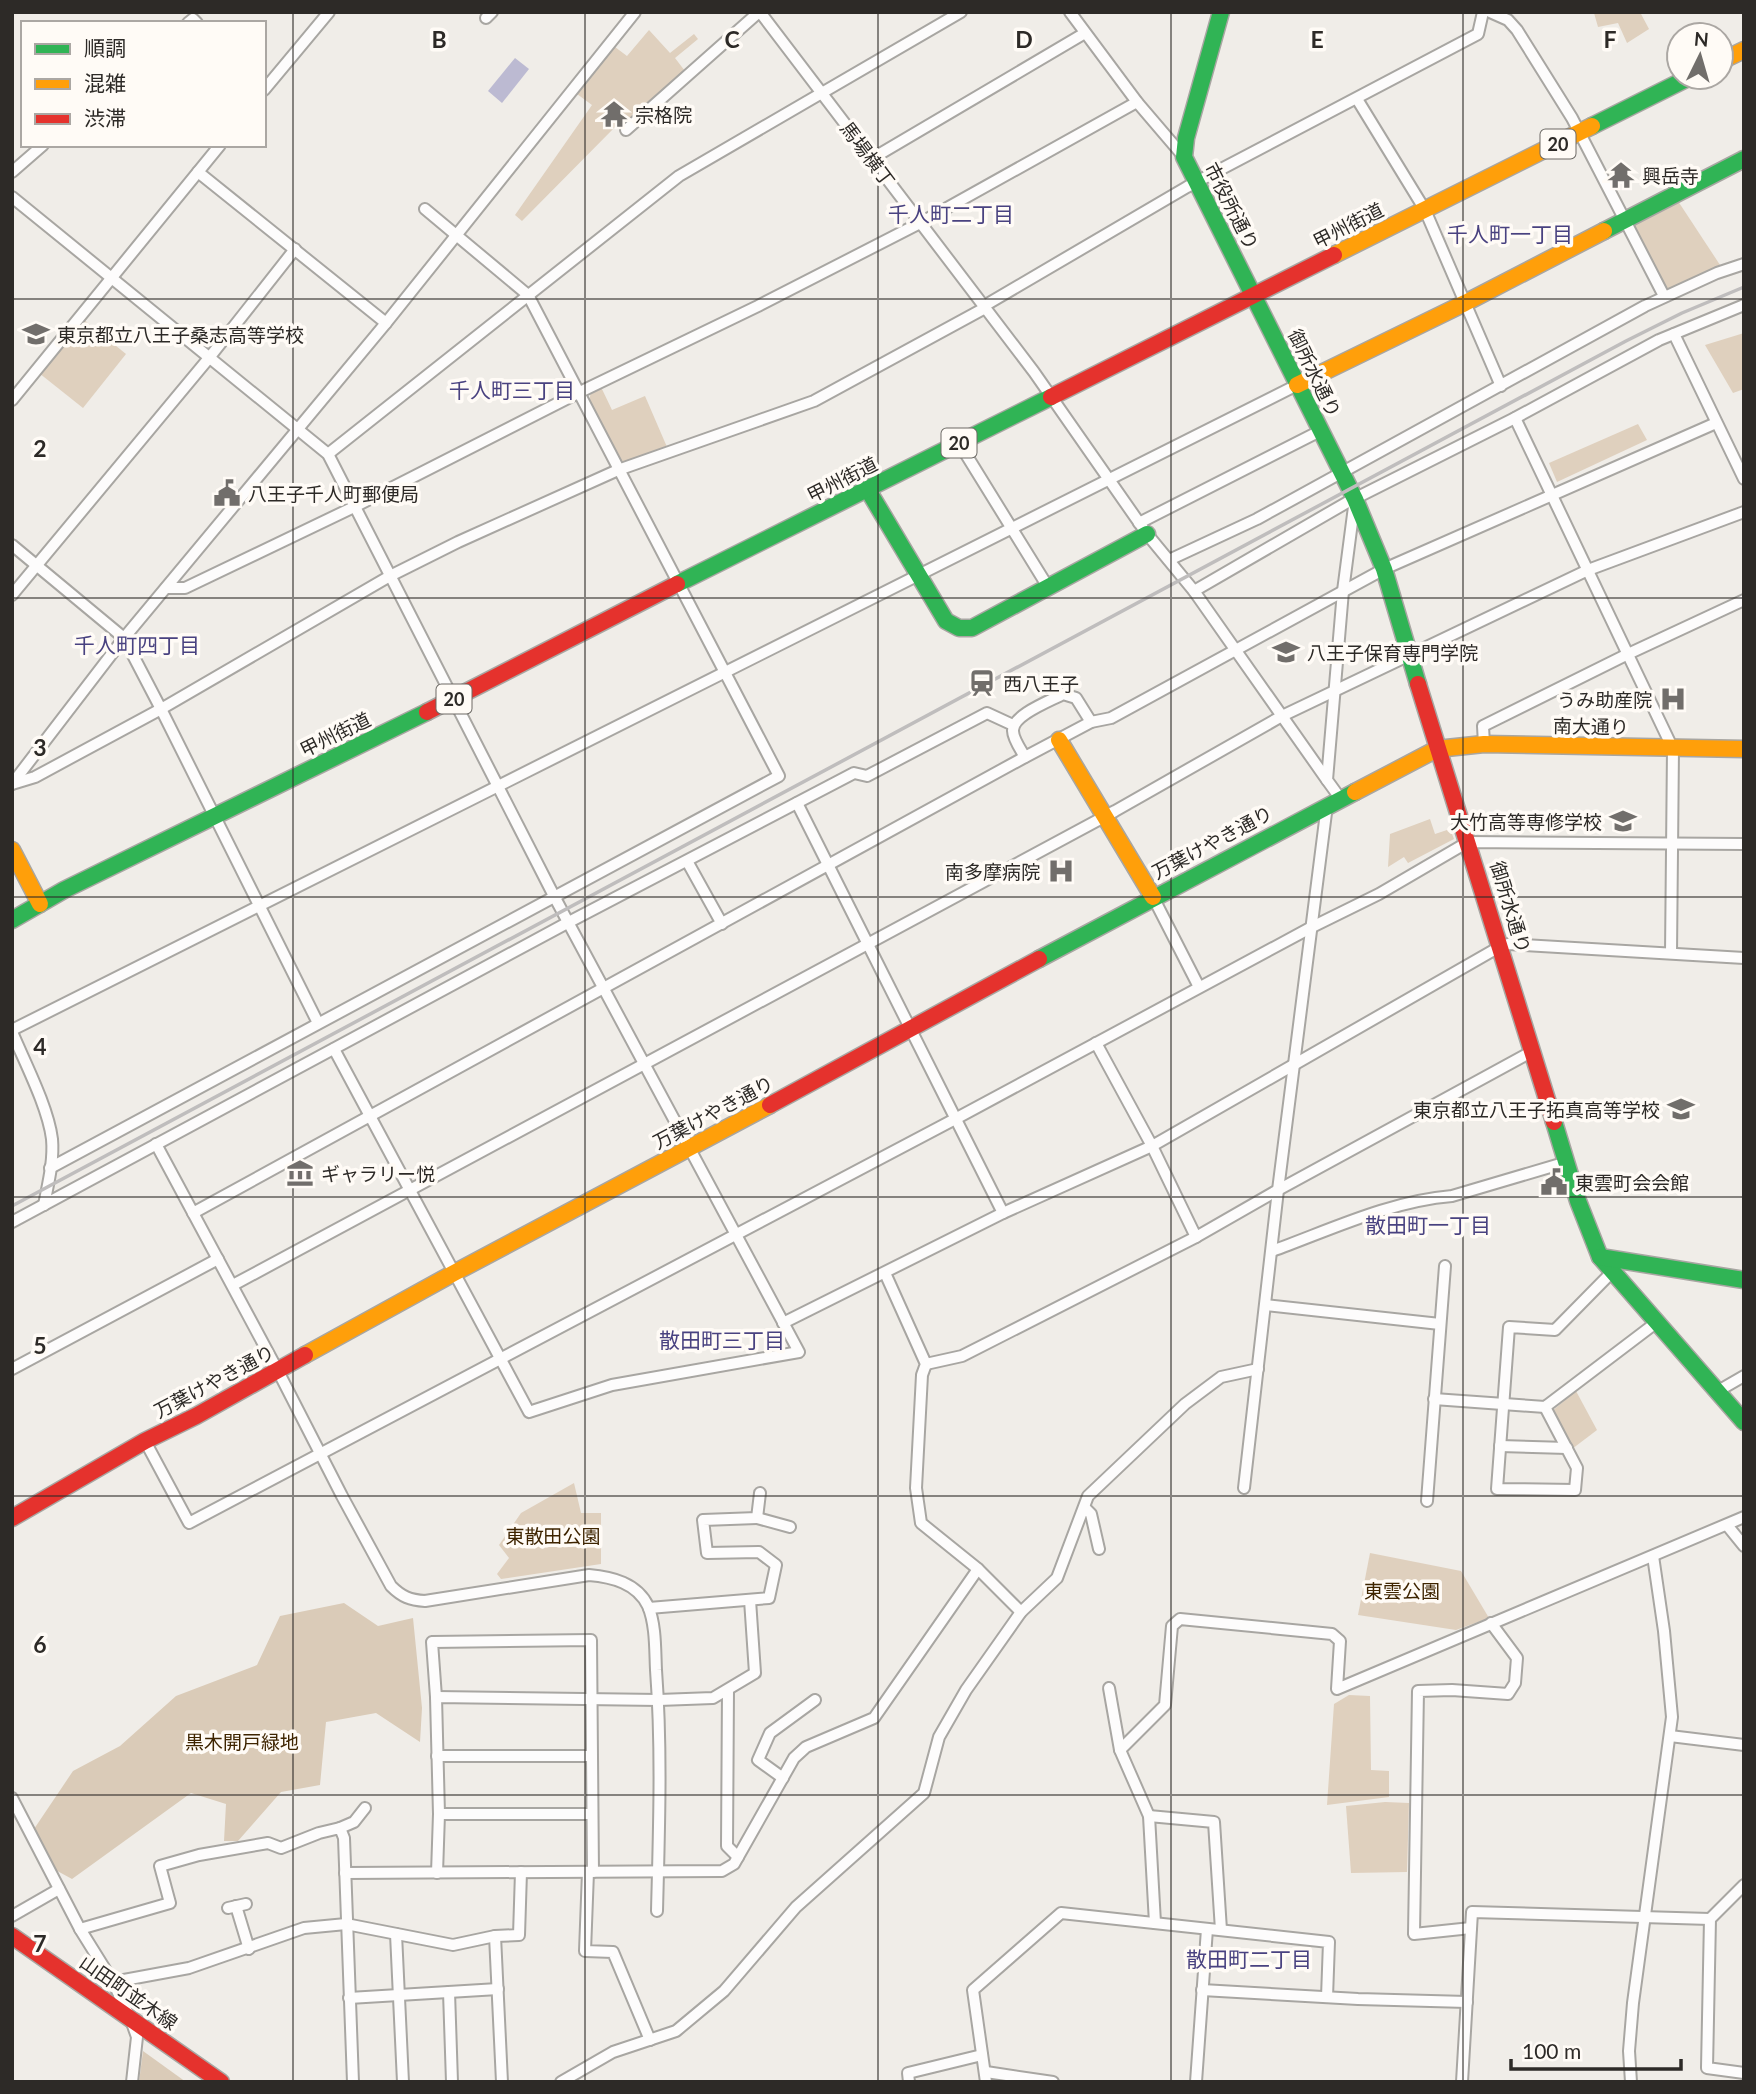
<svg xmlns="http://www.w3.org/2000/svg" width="1756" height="2094" viewBox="0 0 1756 2094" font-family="Lato,'Noto Sans JP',sans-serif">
<rect width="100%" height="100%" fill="#f0ede8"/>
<g fill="#dfd0be">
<path d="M1588,12H1640L1649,29L1627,43L1618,23L1598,27L1594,13Z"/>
<path d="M649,30L670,53L694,34L698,39L675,58L688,75L626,130L618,124L522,221L515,215L592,105L577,94L615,47L627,56Z"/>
<path d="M1674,195L1722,268L1669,290L1666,289L1625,220Z"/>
<path d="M83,319L126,354L83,408L39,373Z"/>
<path d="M1744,333V389L1733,393L1705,345Z"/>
<path d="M601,387L612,410L645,396L667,447L619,464L589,402L591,391Z"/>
<path d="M1638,424L1647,440L1557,482L1549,463Z"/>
<path d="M1430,819L1435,834L1450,829L1454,839L1408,863L1404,857L1388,867L1390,834Z"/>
<path d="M1576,1391L1597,1430L1572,1449L1552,1411Z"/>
<path d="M574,1483L581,1513H601V1564L501,1579L497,1574L509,1558L499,1545L521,1513Z"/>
<path d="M1370,1553L1461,1571L1489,1618L1456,1630L1358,1615Z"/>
<path d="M1349,1695L1370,1696L1371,1770L1389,1771V1797L1327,1805L1334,1704Z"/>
<path d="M1385,1802L1409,1803L1407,1872L1351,1873L1346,1806Z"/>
</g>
<g fill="#dacbb8">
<path d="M344,1603L378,1626L413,1618L422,1708L420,1742L376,1713L326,1722L320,1785L281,1792L238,1841H224L226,1804L191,1793L72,1879L50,1867L34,1829L73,1771L120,1746L176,1696L257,1665L280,1616Z"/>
<path d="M143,2051L186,2082H139Z"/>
</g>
<path fill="#bcbad2" d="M515,58L529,69L502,103L488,91Z"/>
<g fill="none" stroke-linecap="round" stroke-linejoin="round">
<defs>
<g id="street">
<path d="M760,12L1034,372L1147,534L1194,591L1327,780"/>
<path d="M1070,12L1137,102L1184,157"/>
<path d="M1490,12L1508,20L1517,30L1572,118L1664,296"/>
<path d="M486,18L492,12"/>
<path d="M188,23L193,19L197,23"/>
<path d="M264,90L329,12"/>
<path d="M1357,99L1425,210L1501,386"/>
<path d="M626,130L759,12"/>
<path d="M873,158L1085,33"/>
<path d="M12,172L43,145"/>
<path d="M198,172L386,323"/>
<path d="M12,197L328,454L554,896L799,1352L612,1385L529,1412L334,1049"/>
<path d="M984,306L1187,187L1478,34L1483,12"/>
<path d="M1674,334L1744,479"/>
<path d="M12,400L220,145"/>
<path d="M1515,418L1673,749L1671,953"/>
<path d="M959,443L1048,587"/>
<path d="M328,454L679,176L961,12"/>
<path d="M1139,523L1320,431"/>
<path d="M12,545L124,638L161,709L318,1023"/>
<path d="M1169,560L1257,519L1645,306L1717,273L1744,264"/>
<path d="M166,588H185L354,507L580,392L758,306L920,223L1137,102"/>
<path d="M1194,591L1346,503L1515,418L1659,340L1744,305"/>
<path d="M12,595L209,358L295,249"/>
<path d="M1484,744L1483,726L1628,654L1744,600"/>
<path d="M1025,757C1021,750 1013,739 1013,731C1012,715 1050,701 1063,694L1076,698L1091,722"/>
<path d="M12,784L35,777L161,709L390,576L458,542L618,470L814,401L985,308"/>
<path d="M12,784L124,638L386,323L635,12"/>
<path d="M1340,798L1327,780L1343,591L1355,499"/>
<path d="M797,803L1003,1213"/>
<path d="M687,861L722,924"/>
<path d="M1153,897L1199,987"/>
<path d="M12,1030L1297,385"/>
<path d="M12,1032C25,1063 48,1107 52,1139C54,1161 48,1184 44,1205"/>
<path d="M1096,1043L1152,1146L1196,1237"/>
<path d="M156,1144L278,1371L342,1496L391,1586C402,1597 410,1600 425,1601L589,1575C612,1577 637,1583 648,1606C656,1625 655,1650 656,1670C662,1750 659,1831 657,1911"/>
<path d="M50,1168L779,776L528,295L425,209"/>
<path d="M193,1213L1025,757L1091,722L1111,718L1384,569L1716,423"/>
<path d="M12,1222L569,922L854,773L867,776L987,713L1013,725"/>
<path d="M1272,1251C1330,1230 1390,1201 1452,1196L1567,1162"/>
<path d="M885,1273L926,1364L922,1375L916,1488L921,1523L978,1569L1021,1612"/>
<path d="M233,1285L1115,811L1282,716L1588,570L1744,512"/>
<path d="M1266,1305L1440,1324"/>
<path d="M783,1323L1003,1213L1152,1146L1501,946L1508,944L1744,958"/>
<path d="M926,1364L962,1356L1196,1237L1278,1190L1533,1051"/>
<path d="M12,1369L218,1259"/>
<path d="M1718,1391L1744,1376"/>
<path d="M1434,1399L1545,1407L1657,1322"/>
<path d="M1545,1407L1577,1468L1575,1490L1497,1489L1509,1327L1555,1330L1613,1271"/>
<path d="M145,1441L189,1523L957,1118L1312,927L1379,894L1468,842L1744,844"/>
<path d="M1500,1446L1567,1448"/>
<path d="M1244,1488L1278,1190L1327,805"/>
<path d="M1427,1501L1445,1266"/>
<path d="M1085,1508L1091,1514L1099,1549"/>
<path d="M757,1518L790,1527"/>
<path d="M1727,1525L1744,1546"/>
<path d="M649,1608L769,1598L776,1565L759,1552L707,1553L703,1520L757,1518L760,1493"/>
<path d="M1109,1688L1120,1750"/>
<path d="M728,1690L727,1846L738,1857"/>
<path d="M436,1697L432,1642L591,1640L593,1872"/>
<path d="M1670,1736L1744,1745"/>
<path d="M437,1756H591"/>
<path d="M783,1778L758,1760L770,1733L815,1700"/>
<path d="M12,1798L80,1929L113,1982L131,2020L137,2037L132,2082"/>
<path d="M439,1814H591"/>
<path d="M1149,1816L1214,1822L1221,1930"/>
<path d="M340,1828L354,1822L365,1808"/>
<path d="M588,1872L585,1951L613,1952L650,2040"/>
<path d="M345,1873L722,1871L734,1864L794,1758L806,1747L874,1718L978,1569"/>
<path d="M437,1873L439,1814L436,1697L659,1700L713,1698L755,1673L750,1600"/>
<path d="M1744,1885L1710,1919L1707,2068L1744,2073"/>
<path d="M236,1906L249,1949"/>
<path d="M228,1908L246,1904"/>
<path d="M12,1916L59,1889"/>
<path d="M1155,1923L1149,1816L1120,1750L1165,1705L1172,1626L1180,1619L1332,1634L1340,1641L1337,1689L1744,1517"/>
<path d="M1471,1928L1414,1934L1418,1691L1452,1690L1508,1694L1515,1683L1517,1658L1491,1623"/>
<path d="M80,1929L170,1903L160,1866L199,1855L268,1843L281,1848L319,1833L340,1828L344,1838L353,2082"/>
<path d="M396,1934L403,2082"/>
<path d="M495,1936L502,2082"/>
<path d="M113,1982L189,1968L304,1928L346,1924L453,1945L495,1936L519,1935L521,1872"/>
<path d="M1202,1990L1358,1999L1467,2002"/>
<path d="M449,1992L452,2082"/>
<path d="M349,1998L498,1989"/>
<path d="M986,2072L1053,2082"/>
<path d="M561,2082L613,2052L676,2031L724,1991L796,1907L924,1793L939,1737L966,1690L1021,1612L1057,1578L1088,1496L1185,1404L1221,1377L1258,1369"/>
<path d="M909,2082L908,2073L982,2055"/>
<path d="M986,2082L973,1990L1061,1913L1329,1942L1327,1997"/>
<path d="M1196,2082L1207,1929"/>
<path d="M1462,2082L1472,1912L1710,1919"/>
<path d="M1631,2082L1629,2051L1633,2003L1672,1717L1664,1631L1653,1556"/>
</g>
<g id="fast">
<path d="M1221,12L1186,138L1184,157L1355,499L1384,569L1418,684"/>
<path d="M1592,126L1690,77"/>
<path d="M1604,231L1744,159"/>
<path d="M868,490L946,621L959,628H972L1147,534"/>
<path d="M677,584L1051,397"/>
<path d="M12,920L64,890L427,712"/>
<path d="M1039,959L1355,792"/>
<path d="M1554,1122L1578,1201L1600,1257L1744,1422"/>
<path d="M1600,1257L1744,1280"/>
</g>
<g id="slow">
<path d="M1721,61L1744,50"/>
<path d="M1334,255L1592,126"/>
<path d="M1297,385L1465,303L1604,231"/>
<path d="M1059,740L1153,897"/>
<path d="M1355,792L1437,749L1484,744L1744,749"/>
<path d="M12,850L40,904"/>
<path d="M305,1355L454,1273L770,1105"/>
</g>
<g id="jam">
<path d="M1051,397L1334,255"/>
<path d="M1418,684L1554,1122"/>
<path d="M427,712L677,584"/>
<path d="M770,1105L1039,959"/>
<path d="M12,1518L145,1441L196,1416L305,1355"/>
<path d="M12,1936L221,2082"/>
</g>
</defs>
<use href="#street" stroke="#a8a6a2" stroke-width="14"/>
<use href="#fast" stroke="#a8a6a2" stroke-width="19"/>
<use href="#slow" stroke="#a8a6a2" stroke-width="19"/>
<use href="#jam" stroke="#a8a6a2" stroke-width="19"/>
<use href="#street" stroke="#fdfcfc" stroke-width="10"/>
<use href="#fast" stroke="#30b455" stroke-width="16"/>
<use href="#slow" stroke="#ff9f0a" stroke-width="16"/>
<use href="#jam" stroke="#e5322d" stroke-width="16"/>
<path stroke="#bfbdbd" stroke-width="3.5" d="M12,1206L1626,341L1682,313L1744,287"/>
</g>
<path fill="none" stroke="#2d2a27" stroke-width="2" stroke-opacity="0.55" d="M293,12V2082M585,12V2082M878,12V2082M1171,12V2082M1463,12V2082M12,299H1744M12,598H1744M12,897H1744M12,1197H1744M12,1496H1744M12,1795H1744"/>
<defs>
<symbol id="temple-bare" viewBox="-9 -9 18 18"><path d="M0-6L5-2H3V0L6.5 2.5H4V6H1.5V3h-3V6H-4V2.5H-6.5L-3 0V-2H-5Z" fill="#716e6b" stroke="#fffbf6" stroke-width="2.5" paint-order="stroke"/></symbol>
<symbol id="school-bare" viewBox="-9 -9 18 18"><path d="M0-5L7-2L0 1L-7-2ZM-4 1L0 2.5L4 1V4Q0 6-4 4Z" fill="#716e6b" stroke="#fffbf6" stroke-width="2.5" paint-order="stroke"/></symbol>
<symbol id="civic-bare" viewBox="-9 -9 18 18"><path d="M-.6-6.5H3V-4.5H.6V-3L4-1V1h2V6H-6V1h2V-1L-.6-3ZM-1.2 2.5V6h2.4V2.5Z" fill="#716e6b" stroke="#fffbf6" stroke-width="2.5" paint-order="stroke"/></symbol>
<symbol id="university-bare" viewBox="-9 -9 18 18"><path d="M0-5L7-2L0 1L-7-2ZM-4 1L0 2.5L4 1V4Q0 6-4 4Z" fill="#716e6b" stroke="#fffbf6" stroke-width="2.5" paint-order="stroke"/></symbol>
<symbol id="station-bare" viewBox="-9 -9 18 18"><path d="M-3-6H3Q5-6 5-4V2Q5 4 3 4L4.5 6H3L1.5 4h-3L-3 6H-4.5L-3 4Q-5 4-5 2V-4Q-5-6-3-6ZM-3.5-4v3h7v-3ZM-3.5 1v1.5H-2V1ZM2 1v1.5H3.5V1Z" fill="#716e6b" stroke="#fffbf6" stroke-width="2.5" paint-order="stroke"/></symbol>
<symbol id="hospital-bare" viewBox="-9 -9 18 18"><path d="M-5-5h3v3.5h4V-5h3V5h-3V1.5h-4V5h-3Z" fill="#716e6b" stroke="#fffbf6" stroke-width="2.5" paint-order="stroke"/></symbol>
<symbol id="museum-bare" viewBox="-9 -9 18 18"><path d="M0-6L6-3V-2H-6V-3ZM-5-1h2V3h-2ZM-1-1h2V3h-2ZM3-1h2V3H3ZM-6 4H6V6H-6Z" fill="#716e6b" stroke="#fffbf6" stroke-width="2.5" paint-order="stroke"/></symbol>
</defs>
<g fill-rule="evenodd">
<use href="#temple-bare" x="595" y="95" width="38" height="38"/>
<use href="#temple-bare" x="1602" y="156" width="38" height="38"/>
<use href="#school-bare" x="17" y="315" width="38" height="38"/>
<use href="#civic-bare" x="208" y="474" width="38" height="38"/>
<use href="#university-bare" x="1267" y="633" width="38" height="38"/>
<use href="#station-bare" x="963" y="664" width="38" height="38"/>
<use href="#hospital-bare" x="1654" y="680" width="38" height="38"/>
<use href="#university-bare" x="1604" y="802" width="38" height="38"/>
<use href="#hospital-bare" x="1042" y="852" width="38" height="38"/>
<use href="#school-bare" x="1662" y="1090" width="38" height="38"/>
<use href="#museum-bare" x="281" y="1154" width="38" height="38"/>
<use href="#civic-bare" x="1535" y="1163" width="38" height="38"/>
</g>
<g text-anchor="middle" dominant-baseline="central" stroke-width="7" stroke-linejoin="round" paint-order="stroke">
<g fill="#fffbf6" stroke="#6c6965" stroke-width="2">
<rect x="1540.5" y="129.5" width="35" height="29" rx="5"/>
<rect x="941.5" y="428.5" width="35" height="29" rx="5"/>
<rect x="436.5" y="684.5" width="35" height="29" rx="5"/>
</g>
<g font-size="18" font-weight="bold" fill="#2d2a27">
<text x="1558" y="144">20</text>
<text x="959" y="443">20</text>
<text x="454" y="699">20</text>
</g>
<g font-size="19" fill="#2d2a27" stroke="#fffbf6" text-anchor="start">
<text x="635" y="114">宗格院</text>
<text x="1642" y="175">興岳寺</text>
<text x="57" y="334">東京都立八王子桑志高等学校</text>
<text x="248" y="493">八王子千人町郵便局</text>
<text x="1307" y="652">八王子保育専門学院</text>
<text x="1003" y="683">西八王子</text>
<text x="1652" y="699" text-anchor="end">うみ助産院</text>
<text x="1602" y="821" text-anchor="end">大竹高等専修学校</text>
<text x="1040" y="871" text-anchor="end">南多摩病院</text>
<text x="1660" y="1109" text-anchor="end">東京都立八王子拓真高等学校</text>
<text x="321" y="1173">ギャラリー悦</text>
<text x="1575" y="1182">東雲町会会館</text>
</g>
<g font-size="19" fill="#2d2a27" stroke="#fffbf6">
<text transform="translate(868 154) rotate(53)">馬場横丁</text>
<text transform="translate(1232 206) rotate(63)">市役所通り</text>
<text transform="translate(1348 225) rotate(-27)">甲州街道</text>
<text transform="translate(1315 373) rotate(64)">御所水通り</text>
<text transform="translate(842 479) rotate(-27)">甲州街道</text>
<text transform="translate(1591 726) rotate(1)">南大通り</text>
<text transform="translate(335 734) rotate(-26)">甲州街道</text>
<text transform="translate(1212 842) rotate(-28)">万葉けやき通り</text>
<text transform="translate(1511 907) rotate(73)">御所水通り</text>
<text transform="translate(713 1112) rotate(-28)">万葉けやき通り</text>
<text transform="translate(214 1381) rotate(-28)">万葉けやき通り</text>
<text transform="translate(129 1992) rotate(35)">山田町並木線</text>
</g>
<g font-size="19" fill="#3e2400" stroke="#fffbf6">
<text x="553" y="1535">東散田公園</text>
<text x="1402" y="1590">東雲公園</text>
<text x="242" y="1741">黒木開戸緑地</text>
</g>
<g font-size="21" fill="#494280" stroke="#fffbf6">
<text x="951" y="213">千人町二丁目</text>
<text x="1510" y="233">千人町一丁目</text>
<text x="512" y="389">千人町三丁目</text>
<text x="137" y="644">千人町四丁目</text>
<text x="1428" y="1224">散田町一丁目</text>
<text x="722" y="1339">散田町三丁目</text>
<text x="1249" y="1958">散田町二丁目</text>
</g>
</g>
<g font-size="23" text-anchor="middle" font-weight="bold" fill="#2d2a27" stroke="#fffbf6" stroke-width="7" stroke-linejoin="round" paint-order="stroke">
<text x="439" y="48">B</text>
<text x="732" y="48">C</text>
<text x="1024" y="48">D</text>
<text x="1317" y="48">E</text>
<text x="1610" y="48">F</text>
<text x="40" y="457">2</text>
<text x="40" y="756">3</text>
<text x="40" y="1055">4</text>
<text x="40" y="1354">5</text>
<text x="40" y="1653">6</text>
<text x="40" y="1952">7</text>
</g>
<rect width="1756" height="2094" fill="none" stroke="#2d2a27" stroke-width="28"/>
<rect x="21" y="21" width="245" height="126" fill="#fffbf6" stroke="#aba7a3" stroke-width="2"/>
<rect x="35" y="44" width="35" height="10" fill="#30b455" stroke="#aba7a3" stroke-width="2"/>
<text x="84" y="56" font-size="21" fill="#2d2a27">順調</text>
<rect x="35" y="79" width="35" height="10" fill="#ff9f0a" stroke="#aba7a3" stroke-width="2"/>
<text x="84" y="91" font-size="21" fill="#2d2a27">混雑</text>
<rect x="35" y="114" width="35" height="10" fill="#e5322d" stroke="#aba7a3" stroke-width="2"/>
<text x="84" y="126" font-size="21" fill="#2d2a27">渋滞</text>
<g transform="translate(1700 56) rotate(5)"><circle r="33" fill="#fffbf6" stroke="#aba7a3" stroke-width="2"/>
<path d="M0-5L12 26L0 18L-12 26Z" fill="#716e6b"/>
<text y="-10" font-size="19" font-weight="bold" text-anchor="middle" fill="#2d2a27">N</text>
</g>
<path d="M1511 2059v10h170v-10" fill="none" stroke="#2d2a27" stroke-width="3.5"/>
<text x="1522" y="2059" font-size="21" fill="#2d2a27" stroke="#fffbf6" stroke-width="5" paint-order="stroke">100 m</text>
</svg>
